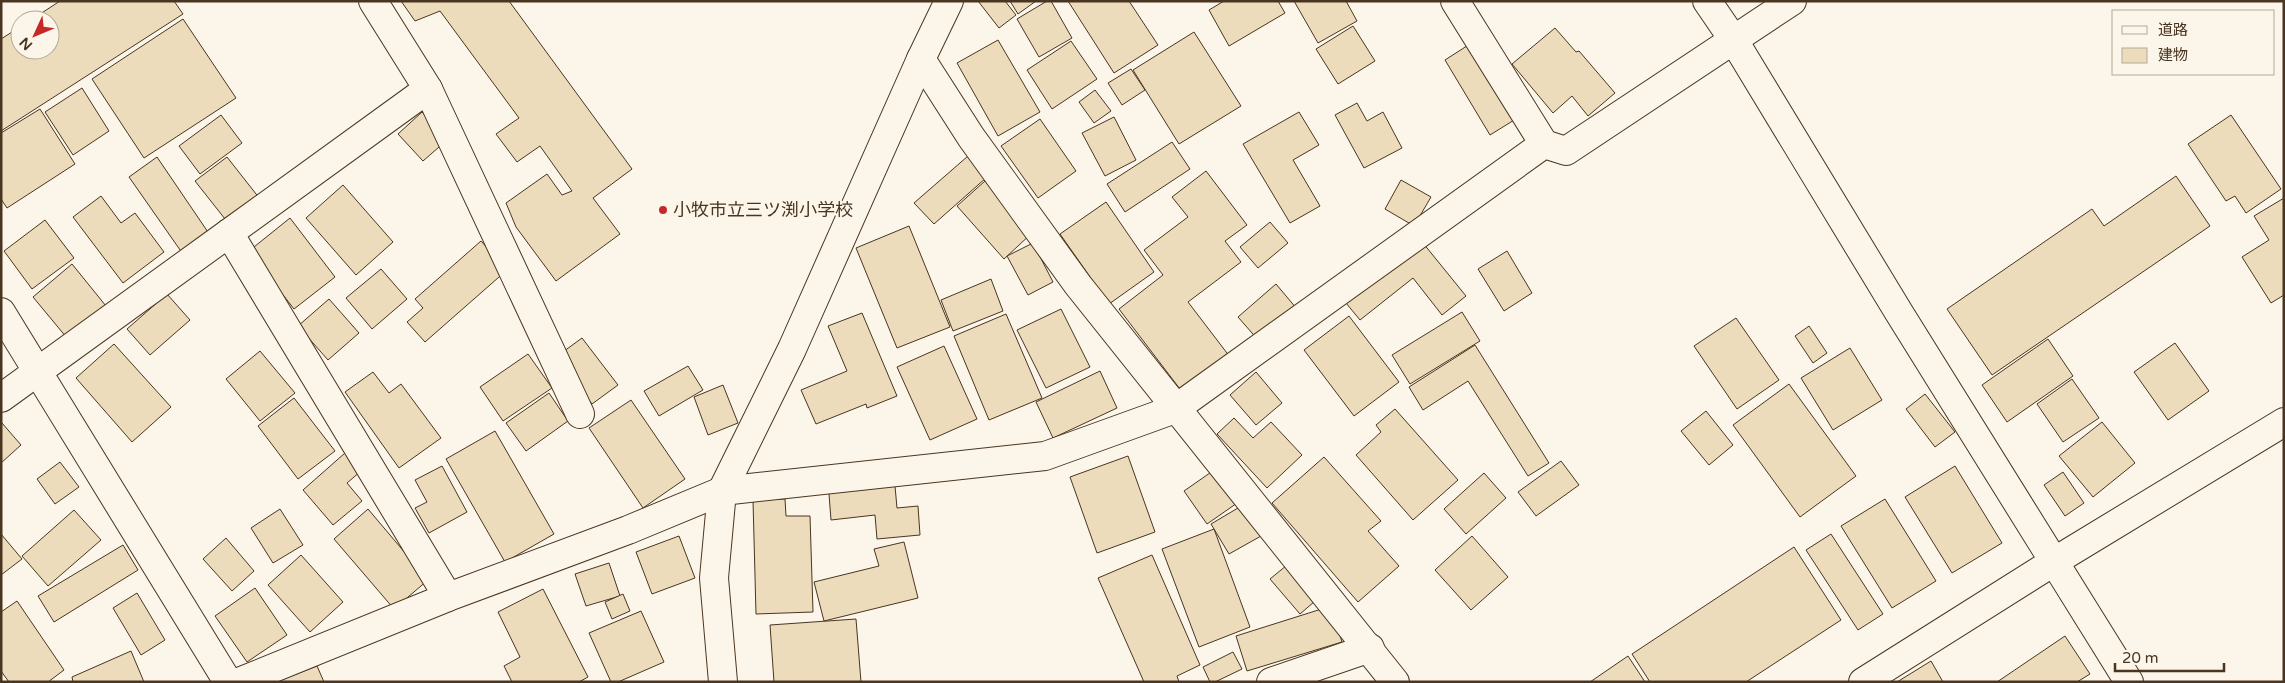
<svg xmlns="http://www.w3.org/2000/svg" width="2285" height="683" viewBox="0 0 2285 683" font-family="'Varela Round','Noto Sans JP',sans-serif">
<rect width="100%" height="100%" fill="#fbf6e9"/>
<g fill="#ecdcbc" stroke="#4a3520">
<path d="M60,1H174L183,14L1,131V39L20,27V50H50V20H31Z"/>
<path d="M401,1H509L632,169L593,198L620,234L556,281L516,227L506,203L547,174L562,195L572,191L540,146L517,162L496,134L519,118L440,11L415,21Z"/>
<path d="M978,1H1005L1016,15L999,28Z"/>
<path d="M1010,1H1036L1018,14Z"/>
<path d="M1047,1H1051L1072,38L1039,57L1017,19Z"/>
<path d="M1068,1H1129L1158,45L1114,73Z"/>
<path d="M1224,1H1278L1285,13L1229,46L1209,10Z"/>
<path d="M1294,1H1346L1357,21L1318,43Z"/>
<path d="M183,19L236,98L144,158L92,79Z"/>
<path d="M1353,26L1375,61L1338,84L1316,49Z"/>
<path d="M1555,28L1576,52L1579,51L1615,93L1588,116L1572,96L1553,113L1512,64Z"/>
<path d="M1194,32L1241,106L1179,144L1133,70Z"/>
<path d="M998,40L1040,112L998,136L957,63Z"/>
<path d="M1071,41L1097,79L1052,109L1027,70Z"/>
<path d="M1473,42L1519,117L1490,135L1445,60Z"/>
<path d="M1131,69L1145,90L1122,105L1108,83Z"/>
<path d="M82,88L109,131L73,155L45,112Z"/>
<path d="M1095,90L1111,111L1094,123L1079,102Z"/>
<path d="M1357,103L1367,121L1383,112L1402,148L1364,168L1335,115Z"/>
<path d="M40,109L75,164L7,208L1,199V133Z"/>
<path d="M422,112L447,140L423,161L398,134Z"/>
<path d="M1299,112L1319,145L1293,160L1320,206L1290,223L1243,144Z"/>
<path d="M221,115L242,143L200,174L179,146Z"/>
<path d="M2231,115L2281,189L2246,213L2235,196L2226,201L2188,144Z"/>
<path d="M1114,117L1136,160L1105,176L1082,133Z"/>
<path d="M1040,119L1076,171L1038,198L1001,146Z"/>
<path d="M1172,142L1190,169L1125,212L1107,184Z"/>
<path d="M968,156L987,177L934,224L914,203Z"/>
<path d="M157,157L212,238L185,257L129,177Z"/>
<path d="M227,157L260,199L229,224L195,181Z"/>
<path d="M1206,171L1247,225L1225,241L1241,262L1188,302L1230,357L1183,393L1119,309L1163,275L1144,250L1188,217L1172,197Z"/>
<path d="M2176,176L2210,226L1992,375L1947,309L2092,209L2104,226Z"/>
<path d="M1401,180L1431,197L1414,226L1385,209Z"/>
<path d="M985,181L1032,233L1004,259L957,206Z"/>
<path d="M343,185L393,242L356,275L306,218Z"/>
<path d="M101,196L121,223L135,213L164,252L123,283L73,217Z"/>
<path d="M2284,198V295L2271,303L2242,257L2269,240L2254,216Z"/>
<path d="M1106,202L1154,272L1109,304L1060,234Z"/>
<path d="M290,218L335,277L294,309L249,251Z"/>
<path d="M45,220L74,258L32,289L4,251Z"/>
<path d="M1270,222L1288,243L1258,268L1240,247Z"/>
<path d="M909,226L950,327L897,348L856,248Z"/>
<path d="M481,241L507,270L425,342L407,322L423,308L415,299Z"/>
<path d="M1033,243L1053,282L1028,295L1007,256Z"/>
<path d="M1423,243L1466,296L1442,315L1413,278L1360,320L1346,303Z"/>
<path d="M1507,251L1532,293L1504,311L1478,269Z"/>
<path d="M72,264L106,306L67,338L33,297Z"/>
<path d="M381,269L407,299L372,329L346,298Z"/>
<path d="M991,279L1003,311L953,331L941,300Z"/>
<path d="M1276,284L1297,309L1259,341L1238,317Z"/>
<path d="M167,294L190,320L150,355L127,329Z"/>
<path d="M329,299L359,333L328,360L298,326Z"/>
<path d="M1061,309L1090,367L1046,388L1017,330Z"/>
<path d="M1462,312L1480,341L1410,384L1392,355Z"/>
<path d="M862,313L897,396L867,408L866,404L816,424L801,390L847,371L828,326Z"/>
<path d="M1006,314L1042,398L989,420L954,336Z"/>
<path d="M1349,316L1399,382L1354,416L1304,350Z"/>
<path d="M1736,318L1779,380L1737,409L1694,346Z"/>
<path d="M1809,326L1827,353L1813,363L1795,336Z"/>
<path d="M582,338L618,385L592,404L556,357Z"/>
<path d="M2048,339L2073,376L2007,422L1982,385Z"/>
<path d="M2175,343L2209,391L2168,420L2134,372Z"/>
<path d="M114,344L171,407L132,442L76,378Z"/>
<path d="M1475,345L1549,463L1528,476L1468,381L1423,410L1409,387Z"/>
<path d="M944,346L977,419L930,440L897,367Z"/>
<path d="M1850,348L1882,400L1833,430L1801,378Z"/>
<path d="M260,351L295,393L260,421L226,379Z"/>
<path d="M528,354L552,388L503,421L480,387Z"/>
<path d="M688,366L703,390L659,416L644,391Z"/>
<path d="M1100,371L1117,408L1053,438L1036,402Z"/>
<path d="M373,372L389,393L401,384L441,438L399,468L345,392Z"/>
<path d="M1256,372L1282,403L1256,425L1230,395Z"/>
<path d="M2072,379L2099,418L2063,442L2037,404Z"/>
<path d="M1789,384L1856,476L1800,517L1733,425Z"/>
<path d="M723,385L738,423L708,435L694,397Z"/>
<path d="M549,393L568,421L526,451L506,423Z"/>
<path d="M1925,394L1955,432L1935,447L1906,409Z"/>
<path d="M294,398L335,451L298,479L258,426Z"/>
<path d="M631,400L685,479L643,508L589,428Z"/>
<path d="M1395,409L1458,480L1413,520L1356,455L1381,432L1376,425Z"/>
<path d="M1706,411L1733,445L1709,465L1681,431Z"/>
<path d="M1234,418L1253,438L1271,422L1302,455L1267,488L1217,434Z"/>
<path d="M2102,422L2135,463L2093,497L2059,456Z"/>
<path d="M2,423L21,445L1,463V424Z"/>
<path d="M495,431L554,534L505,562L446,459Z"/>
<path d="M345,453L361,471L347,483L362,501L333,525L303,490Z"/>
<path d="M1128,456L1155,532L1097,553L1070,477Z"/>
<path d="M1324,457L1381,521L1368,531L1399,566L1358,602L1272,503Z"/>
<path d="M1561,461L1579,485L1536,516L1518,492Z"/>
<path d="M60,462L79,487L55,504L37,479Z"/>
<path d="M442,466L467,512L429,533L415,508L427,502L415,480Z"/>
<path d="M1955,466L2002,543L1952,573L1905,497Z"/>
<path d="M1217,468L1240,501L1207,524L1184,491Z"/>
<path d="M2063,472L2084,503L2065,516L2044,485Z"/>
<path d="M1484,473L1506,498L1466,534L1444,509Z"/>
<path d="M894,475L897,508L918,506L920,535L877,539L875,515L831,520L828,481Z"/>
<path d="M785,499L786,516H810L813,612L756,614L753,500Z"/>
<path d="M1885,499L1936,581L1892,608L1841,526Z"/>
<path d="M1243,505L1261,536L1229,554L1211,524Z"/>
<path d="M280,509L303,545L273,563L251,528Z"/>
<path d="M368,509L428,580L394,609L334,539Z"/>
<path d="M74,510L101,540L48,586L22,556Z"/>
<path d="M1214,529L1250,627L1199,647L1162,549Z"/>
<path d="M1,534L22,559L1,575Z"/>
<path d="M1831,534L1883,614L1858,630L1806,550Z"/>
<path d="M679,536L695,578L652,594L636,552Z"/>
<path d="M1472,536L1508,577L1471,610L1435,570Z"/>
<path d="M226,538L254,571L232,591L203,559Z"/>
<path d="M904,542L918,598L824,621L814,582L879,566L874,549Z"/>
<path d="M123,545L138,570L54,622L38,596Z"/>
<path d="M1794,547L1841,620L1746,682H1650L1632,654Z"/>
<path d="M301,555L343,602L310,632L268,585Z"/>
<path d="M1152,555L1200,665L1177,676L1179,682H1144L1098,578Z"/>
<path d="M1292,561L1322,595L1300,614L1270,579Z"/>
<path d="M609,563L620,596L586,606L575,574Z"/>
<path d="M255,588L287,635L247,662L215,616Z"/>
<path d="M543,589L588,677L579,682H512L504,666L520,657L498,612Z"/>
<path d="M137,593L165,640L141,655L113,608Z"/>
<path d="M623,594L630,611L612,619L605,602Z"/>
<path d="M17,601L64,670L48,682H9L1,671V612Z"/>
<path d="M1331,606L1342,642L1247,671L1236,636Z"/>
<path d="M641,611L664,662L618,682H611L589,633Z"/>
<path d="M856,619L861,682H774L770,625Z"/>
<path d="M2065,636L2090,674L2077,682H1997Z"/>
<path d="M131,651L144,682H73L72,677Z"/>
<path d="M1233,652L1242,669L1215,682H1210L1203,667Z"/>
<path d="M1628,656L1645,682H1590Z"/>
<path d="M1931,661L1943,682H1897Z"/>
<path d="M317,666L324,682H276Z"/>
</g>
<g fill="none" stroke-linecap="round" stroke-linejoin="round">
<defs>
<g id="minor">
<path d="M373,1L428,89"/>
<path d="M1455,1L1544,144"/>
<path d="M1707,1L1733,39L1898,311L2129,682"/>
<path d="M921,59L971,137L1078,285L1395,682"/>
<path d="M229,233L428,89L580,414"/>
<path d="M1,312L228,682"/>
<path d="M1,398L229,233L448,597"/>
<path d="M239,682L448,597L628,530L722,491L1045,456L1175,409L1544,144L1566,151L1792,1"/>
<path d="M723,682L714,578L722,491L792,349L921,59L949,1"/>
<path d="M1271,682L1370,648"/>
<path d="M1863,682L2055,561L2284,422"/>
</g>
</defs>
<use href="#minor" stroke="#4a3520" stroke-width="30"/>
<use href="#minor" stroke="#fbf6e9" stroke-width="28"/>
</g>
<circle fill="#c62828" stroke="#fbf6e9" stroke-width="2" cx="663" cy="210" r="5"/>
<g text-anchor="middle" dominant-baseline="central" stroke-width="4" stroke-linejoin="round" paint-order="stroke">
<g font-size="18" fill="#4a3520" stroke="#fbf6e9" text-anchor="start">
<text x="673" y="210">小牧市立三ツ渕小学校</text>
</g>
</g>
<rect width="2285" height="683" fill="none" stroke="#4a3520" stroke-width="5"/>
<rect x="2112" y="10" width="162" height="65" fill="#fbf6e9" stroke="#b4a999"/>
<rect x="2122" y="26" width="25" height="8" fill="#fbf6e9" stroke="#b4a999"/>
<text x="2158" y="35" font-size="15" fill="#4a3520">道路</text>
<rect x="2122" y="48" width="25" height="15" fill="#ecdcbc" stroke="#b4a999"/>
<text x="2158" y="60" font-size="15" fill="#4a3520">建物</text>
<g transform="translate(35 35) rotate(226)"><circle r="24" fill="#fbf6e9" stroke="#b4a999"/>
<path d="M0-4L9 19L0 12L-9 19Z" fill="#c62828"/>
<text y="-8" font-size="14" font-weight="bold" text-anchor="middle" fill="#4a3520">N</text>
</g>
<path d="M2115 663v8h109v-8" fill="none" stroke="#4a3520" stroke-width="2.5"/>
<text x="2122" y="663" font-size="15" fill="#4a3520" stroke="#fbf6e9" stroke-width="4" paint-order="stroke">20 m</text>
</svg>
